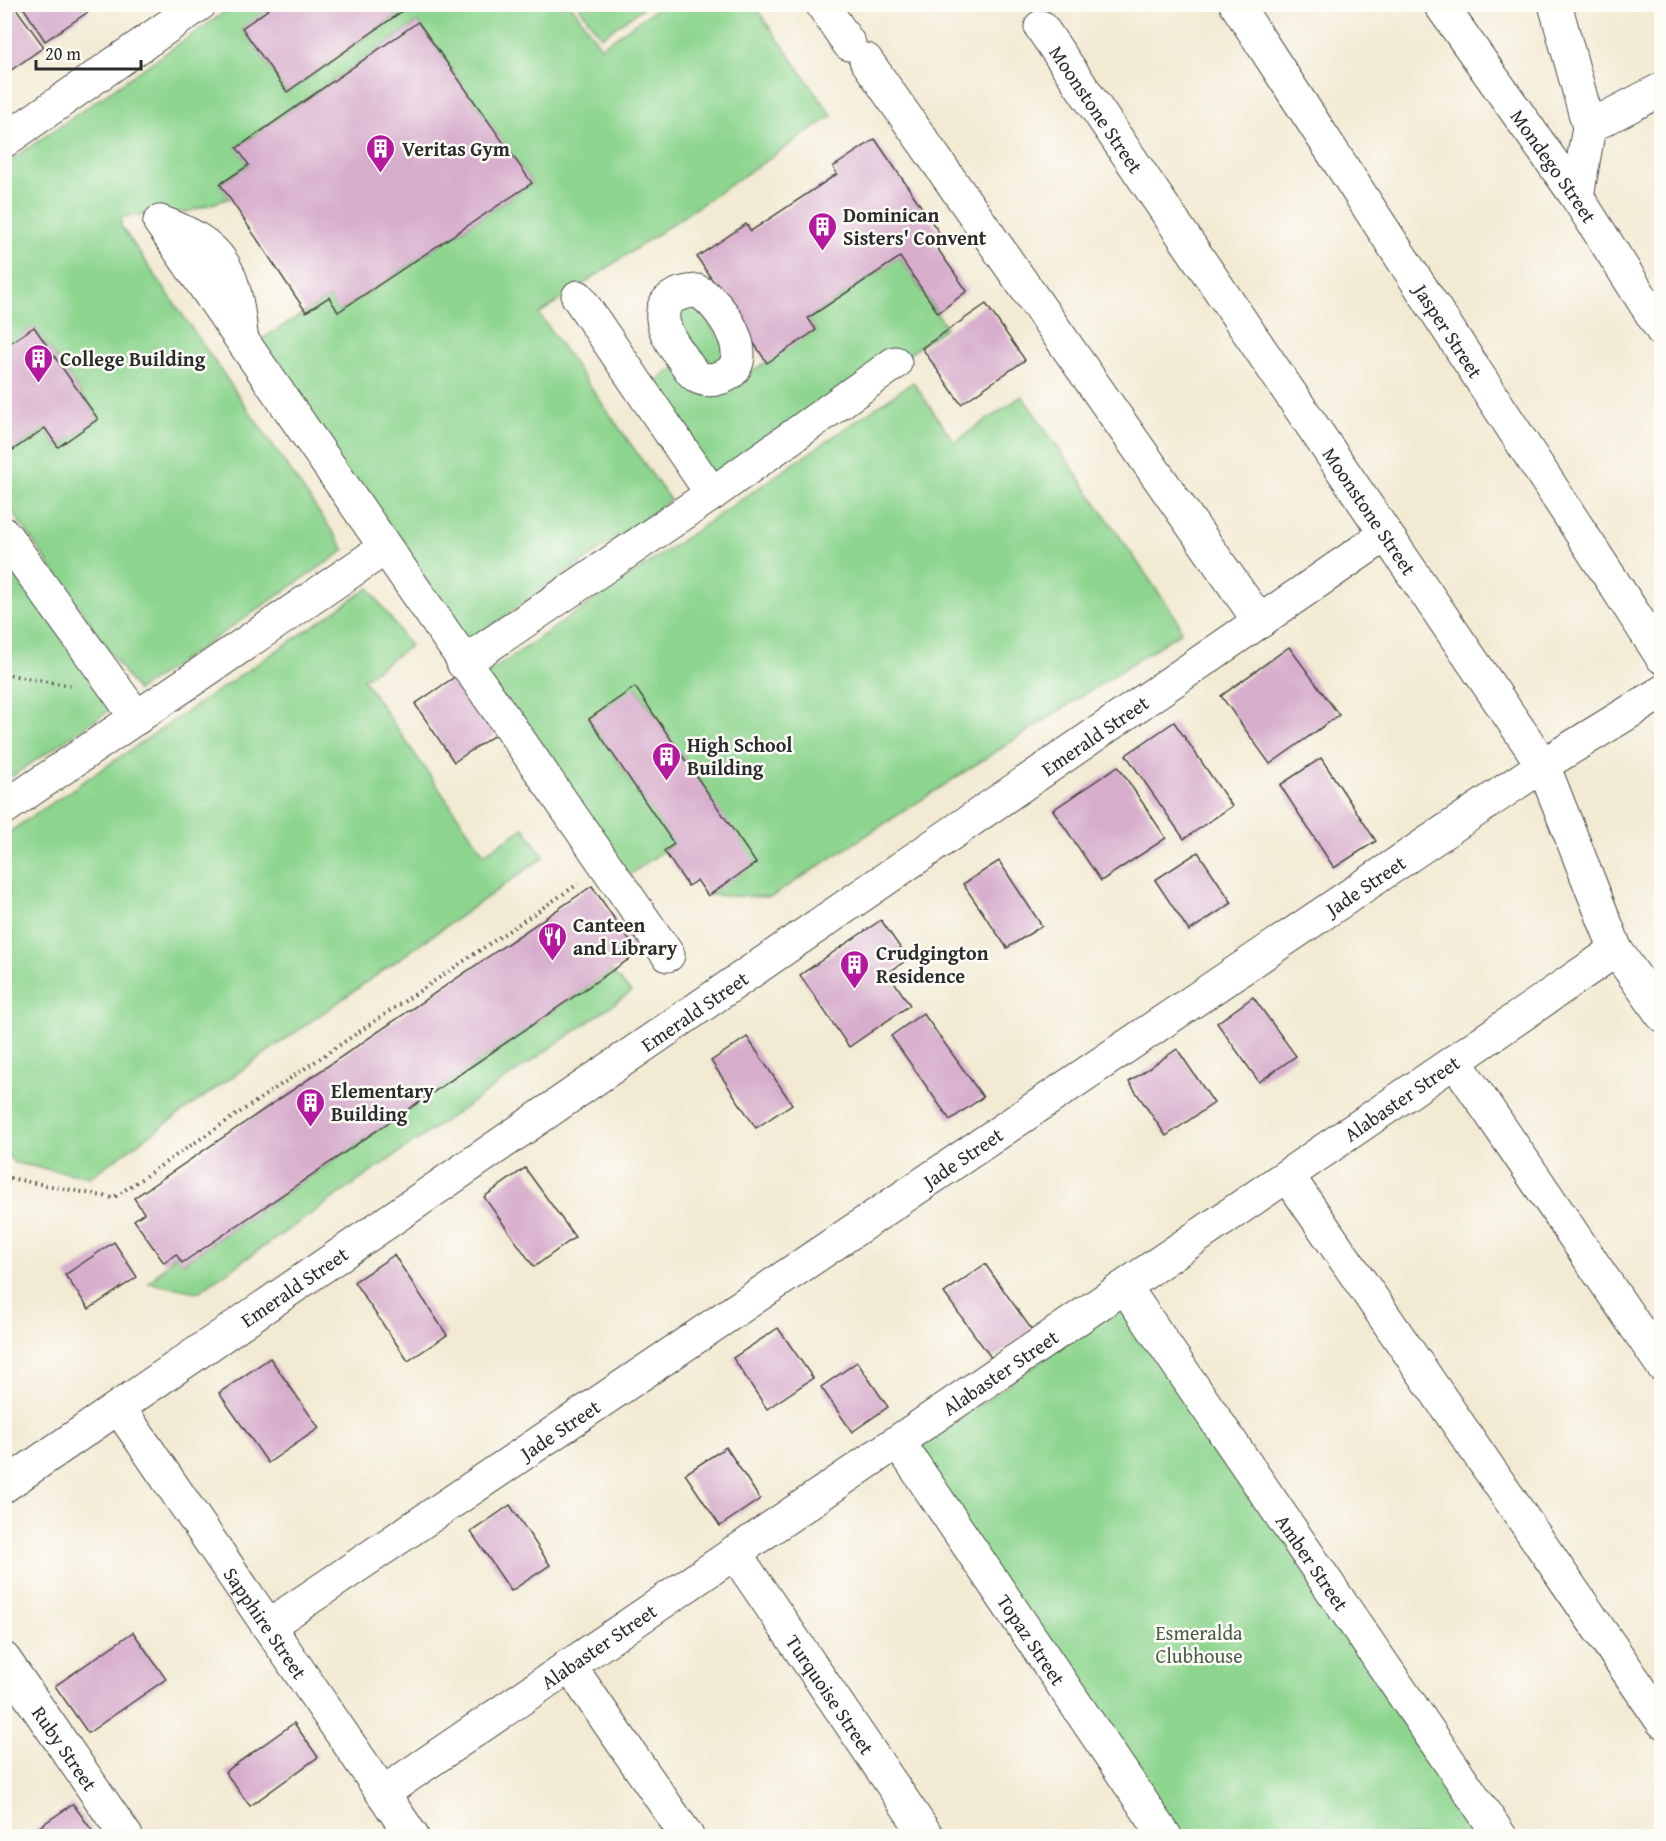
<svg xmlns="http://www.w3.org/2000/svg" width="1666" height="1841" viewBox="0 0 1666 1841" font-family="'Gentium Book Plus',serif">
<rect width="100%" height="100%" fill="#fdfcf7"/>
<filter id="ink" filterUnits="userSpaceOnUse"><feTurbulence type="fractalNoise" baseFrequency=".0167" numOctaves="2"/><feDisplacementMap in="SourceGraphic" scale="12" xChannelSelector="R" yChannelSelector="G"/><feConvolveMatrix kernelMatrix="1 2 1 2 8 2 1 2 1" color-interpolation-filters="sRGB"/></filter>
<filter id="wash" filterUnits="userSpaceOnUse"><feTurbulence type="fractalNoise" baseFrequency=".008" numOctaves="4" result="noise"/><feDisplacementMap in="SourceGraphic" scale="24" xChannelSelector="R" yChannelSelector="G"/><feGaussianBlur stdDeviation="1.35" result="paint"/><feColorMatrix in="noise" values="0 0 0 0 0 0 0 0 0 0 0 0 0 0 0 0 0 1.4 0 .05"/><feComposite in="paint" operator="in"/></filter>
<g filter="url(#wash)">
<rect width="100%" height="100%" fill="#f2ead3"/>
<g fill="#8dd58f" stroke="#5c805d" stroke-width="1.5">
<path d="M235,5H276L242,28L287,92L408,8L406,5H571L601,47L662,5H754L832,116L539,314L670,500L456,651L248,348L329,297L339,312L532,183L418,22L237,147L249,165L220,184L230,198L187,212L121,217V226L345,550L137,691L5,501V456L45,428L58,447L98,419L34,327L5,347L4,165Z"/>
<path d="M578,5H647L601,37Z"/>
<path d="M900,257L946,327L709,500L636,395L673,369L730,385L816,330L808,318Z"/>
<path d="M692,303L729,350L710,370L672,316Z"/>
<path d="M913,382L954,442L1022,396L1177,619L1181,632L771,897L708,895L755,863L636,688L589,719L674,843L614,886L475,682Z"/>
<path d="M4,550L114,707L5,781H4Z"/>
<path d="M369,588L410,646L363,679L484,854L524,828L544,857L90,1177L15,1163L4,1152L5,835Z"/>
<path d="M611,971L631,992L198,1292L149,1283L176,1254L183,1263Z"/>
<path d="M1124,1302L1485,1836H1174L914,1451Z"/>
</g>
<g id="blocks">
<g fill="#d7adcc">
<path d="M4,4H13L44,47L4,75Z"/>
<path d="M21,4H83L88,12L45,41Z"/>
<path d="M276,4H406L408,7L287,92L242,28Z"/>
<path d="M418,22L532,183L338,312L329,297L306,312L220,184L249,165L237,148Z"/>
<path d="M875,139L942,237L935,245L967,291L938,313L900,257L808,318L816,330L767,363L697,257L746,224L751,231L837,174L833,167Z"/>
<path d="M986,304L1025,360L961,404L922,348Z"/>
<path d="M34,327L98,419L58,447L45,428L4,456V347Z"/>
<path d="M1289,647L1339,715L1270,764L1221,696Z"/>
<path d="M456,676L496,734L454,762L415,704Z"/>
<path d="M635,687L756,863L708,896L697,880L688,886L664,851L674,844L589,719Z"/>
<path d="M1174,722L1232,806L1184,839L1126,755Z"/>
<path d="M1321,758L1376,841L1334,868L1280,785Z"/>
<path d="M1118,766L1166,838L1101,881L1053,810Z"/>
<path d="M1198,852L1232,903L1189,931L1155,880Z"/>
<path d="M999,861L1042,926L1007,948L963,884Z"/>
<path d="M592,886L638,953L182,1263L176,1254L164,1263L134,1220L144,1213L134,1198Z"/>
<path d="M881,920L908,959L888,973L910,1005L849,1047L800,975Z"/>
<path d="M1253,997L1296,1056L1259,1082L1217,1023Z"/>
<path d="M923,1013L983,1097L950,1120L891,1036Z"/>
<path d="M747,1037L792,1104L756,1128L711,1061Z"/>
<path d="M1177,1049L1214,1103L1166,1136L1129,1082Z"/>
<path d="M525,1168L575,1237L534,1267L484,1197Z"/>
<path d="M114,1242L137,1277L89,1309L65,1275Z"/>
<path d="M394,1255L447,1335L408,1361L354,1282Z"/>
<path d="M985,1264L1032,1330L992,1359L944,1293Z"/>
<path d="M778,1328L813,1378L767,1409L733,1358Z"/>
<path d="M270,1358L319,1428L268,1463L219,1393Z"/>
<path d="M857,1362L888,1407L852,1432L821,1387Z"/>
<path d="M726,1447L760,1499L720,1526L685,1474Z"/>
<path d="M510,1505L550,1565L511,1591L471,1532Z"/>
<path d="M133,1632L166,1679L88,1733L55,1686Z"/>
<path d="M294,1723L318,1757L250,1806L225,1772Z"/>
<path d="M73,1804L96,1836H26Z"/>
</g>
</g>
</g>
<g filter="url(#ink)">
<use href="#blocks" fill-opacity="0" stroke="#494844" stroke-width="1.5"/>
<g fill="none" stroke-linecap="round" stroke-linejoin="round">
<defs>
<g id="minor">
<path d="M822,4L849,44"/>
<path id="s1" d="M1236,4L1662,657"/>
<path id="s2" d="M1440,4L1577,197L1662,330"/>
<path d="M1555,4L1589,127L1577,197"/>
<path id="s3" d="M1041,27L1543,765L1616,950L1662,1015"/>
<path d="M866,60L1260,622"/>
<path d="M1589,127L1662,89"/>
<path d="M4,141L200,4"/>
<path d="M160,222L668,955"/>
<path d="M160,222C223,245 234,268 241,334"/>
<path d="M697,291C720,300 765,368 716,379C711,380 704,380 698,377C691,373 686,363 681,356C660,328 648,294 697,291Z"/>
<path d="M578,297L712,494"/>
<path d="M4,534L137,718"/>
<path d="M463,663L712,494L895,363"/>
<path d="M4,808L385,548"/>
<path d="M1455,1061L1662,1365"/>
<path d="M1288,1176L1662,1721"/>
<path id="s4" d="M1125,1287L1500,1836"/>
<path id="s5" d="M119,1408L412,1836"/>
<path id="s6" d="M899,1443L1165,1836"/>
<path id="s7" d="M4,1486L1385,535"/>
<path id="s8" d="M734,1552L927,1836"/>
<path id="s9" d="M268,1626L1543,765L1662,692"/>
<path id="s10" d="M4,1659L126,1836"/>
<path d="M569,1665L687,1836"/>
<path id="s11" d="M383,1793C793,1512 1206,1233 1616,950"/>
</g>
</defs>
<use href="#minor" stroke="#494844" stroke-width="35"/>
<g stroke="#494844" stroke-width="4" stroke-dasharray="1.5 4.5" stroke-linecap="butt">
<path d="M4,674L72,686"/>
<path d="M4,1177L113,1198L578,884"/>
</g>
<use href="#minor" stroke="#fff" stroke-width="33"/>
</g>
</g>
<defs>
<symbol id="building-pin" viewBox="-11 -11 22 30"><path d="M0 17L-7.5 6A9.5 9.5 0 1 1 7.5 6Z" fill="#b5179e" stroke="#fdfcf7"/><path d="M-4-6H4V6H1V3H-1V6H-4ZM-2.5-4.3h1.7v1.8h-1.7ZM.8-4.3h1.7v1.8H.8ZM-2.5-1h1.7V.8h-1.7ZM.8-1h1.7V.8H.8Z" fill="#fff"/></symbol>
<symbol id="restaurant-pin" viewBox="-11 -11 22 30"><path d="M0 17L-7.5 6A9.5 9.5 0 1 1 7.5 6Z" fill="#b5179e" stroke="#fdfcf7"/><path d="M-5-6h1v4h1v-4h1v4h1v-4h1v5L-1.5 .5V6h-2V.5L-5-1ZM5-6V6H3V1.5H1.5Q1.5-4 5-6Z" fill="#fff"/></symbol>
</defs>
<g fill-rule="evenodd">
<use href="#building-pin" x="364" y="132" width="33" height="45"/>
<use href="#building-pin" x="806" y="210" width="33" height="45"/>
<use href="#building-pin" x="22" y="342" width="33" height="45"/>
<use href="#building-pin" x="650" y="740" width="33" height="45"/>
<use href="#restaurant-pin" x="536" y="920" width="33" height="45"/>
<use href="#building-pin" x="838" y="948" width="33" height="45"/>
<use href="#building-pin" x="294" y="1086" width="33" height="45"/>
</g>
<g text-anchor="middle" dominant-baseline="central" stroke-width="5" stroke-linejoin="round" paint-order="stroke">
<g font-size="20" fill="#2b2b2b" stroke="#fdfcf7">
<text stroke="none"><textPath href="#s3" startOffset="99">Moonstone Street</textPath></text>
<text stroke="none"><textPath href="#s2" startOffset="198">Mondego Street</textPath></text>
<text stroke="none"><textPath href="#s1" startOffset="390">Jasper Street</textPath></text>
<text stroke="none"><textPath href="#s3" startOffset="585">Moonstone Street</textPath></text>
<text stroke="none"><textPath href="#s7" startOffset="1324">Emerald Street</textPath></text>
<text stroke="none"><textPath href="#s9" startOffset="1324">Jade Street</textPath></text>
<text stroke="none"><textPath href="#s7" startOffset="838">Emerald Street</textPath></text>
<text stroke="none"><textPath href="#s11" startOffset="1233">Alabaster Street</textPath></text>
<text stroke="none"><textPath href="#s9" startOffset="838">Jade Street</textPath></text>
<text stroke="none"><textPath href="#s7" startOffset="352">Emerald Street</textPath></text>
<text stroke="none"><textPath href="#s11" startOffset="747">Alabaster Street</textPath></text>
<text stroke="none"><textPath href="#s9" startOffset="352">Jade Street</textPath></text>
<text stroke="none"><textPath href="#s4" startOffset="333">Amber Street</textPath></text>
<text stroke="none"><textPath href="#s5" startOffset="260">Sapphire Street</textPath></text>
<text stroke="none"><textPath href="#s6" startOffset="237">Topaz Street</textPath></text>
<text stroke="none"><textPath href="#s11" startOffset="261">Alabaster Street</textPath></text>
<text stroke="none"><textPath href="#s8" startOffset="172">Turquoise Street</textPath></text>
<text stroke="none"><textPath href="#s10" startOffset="108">Ruby Street</textPath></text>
</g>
<g font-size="20" font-weight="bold" fill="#2b2b2b" stroke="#fdfcf7" text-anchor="start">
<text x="402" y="148">Veritas Gym</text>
<text x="843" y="214">Dominican<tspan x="843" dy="23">Sisters' Convent</tspan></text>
<text x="60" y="358">College Building</text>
<text x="687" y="744">High School<tspan x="687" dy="23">Building</tspan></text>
<text x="573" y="924">Canteen<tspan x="573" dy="23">and Library</tspan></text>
<text x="876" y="952">Crudgington<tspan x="876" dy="23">Residence</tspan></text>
<text x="331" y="1090">Elementary<tspan x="331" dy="23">Building</tspan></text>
</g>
<g font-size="20" fill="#485e49" stroke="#fdfcf7">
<text x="1199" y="1632">Esmeralda<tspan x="1199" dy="23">Clubhouse</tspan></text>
</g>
</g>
<rect width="1666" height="1841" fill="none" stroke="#fdfcf7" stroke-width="24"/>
<path d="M36 60v9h105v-9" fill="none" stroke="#2b2b2b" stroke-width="3"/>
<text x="45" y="60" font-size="18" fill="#2b2b2b" stroke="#fdfcf7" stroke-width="4.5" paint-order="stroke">20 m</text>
</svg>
